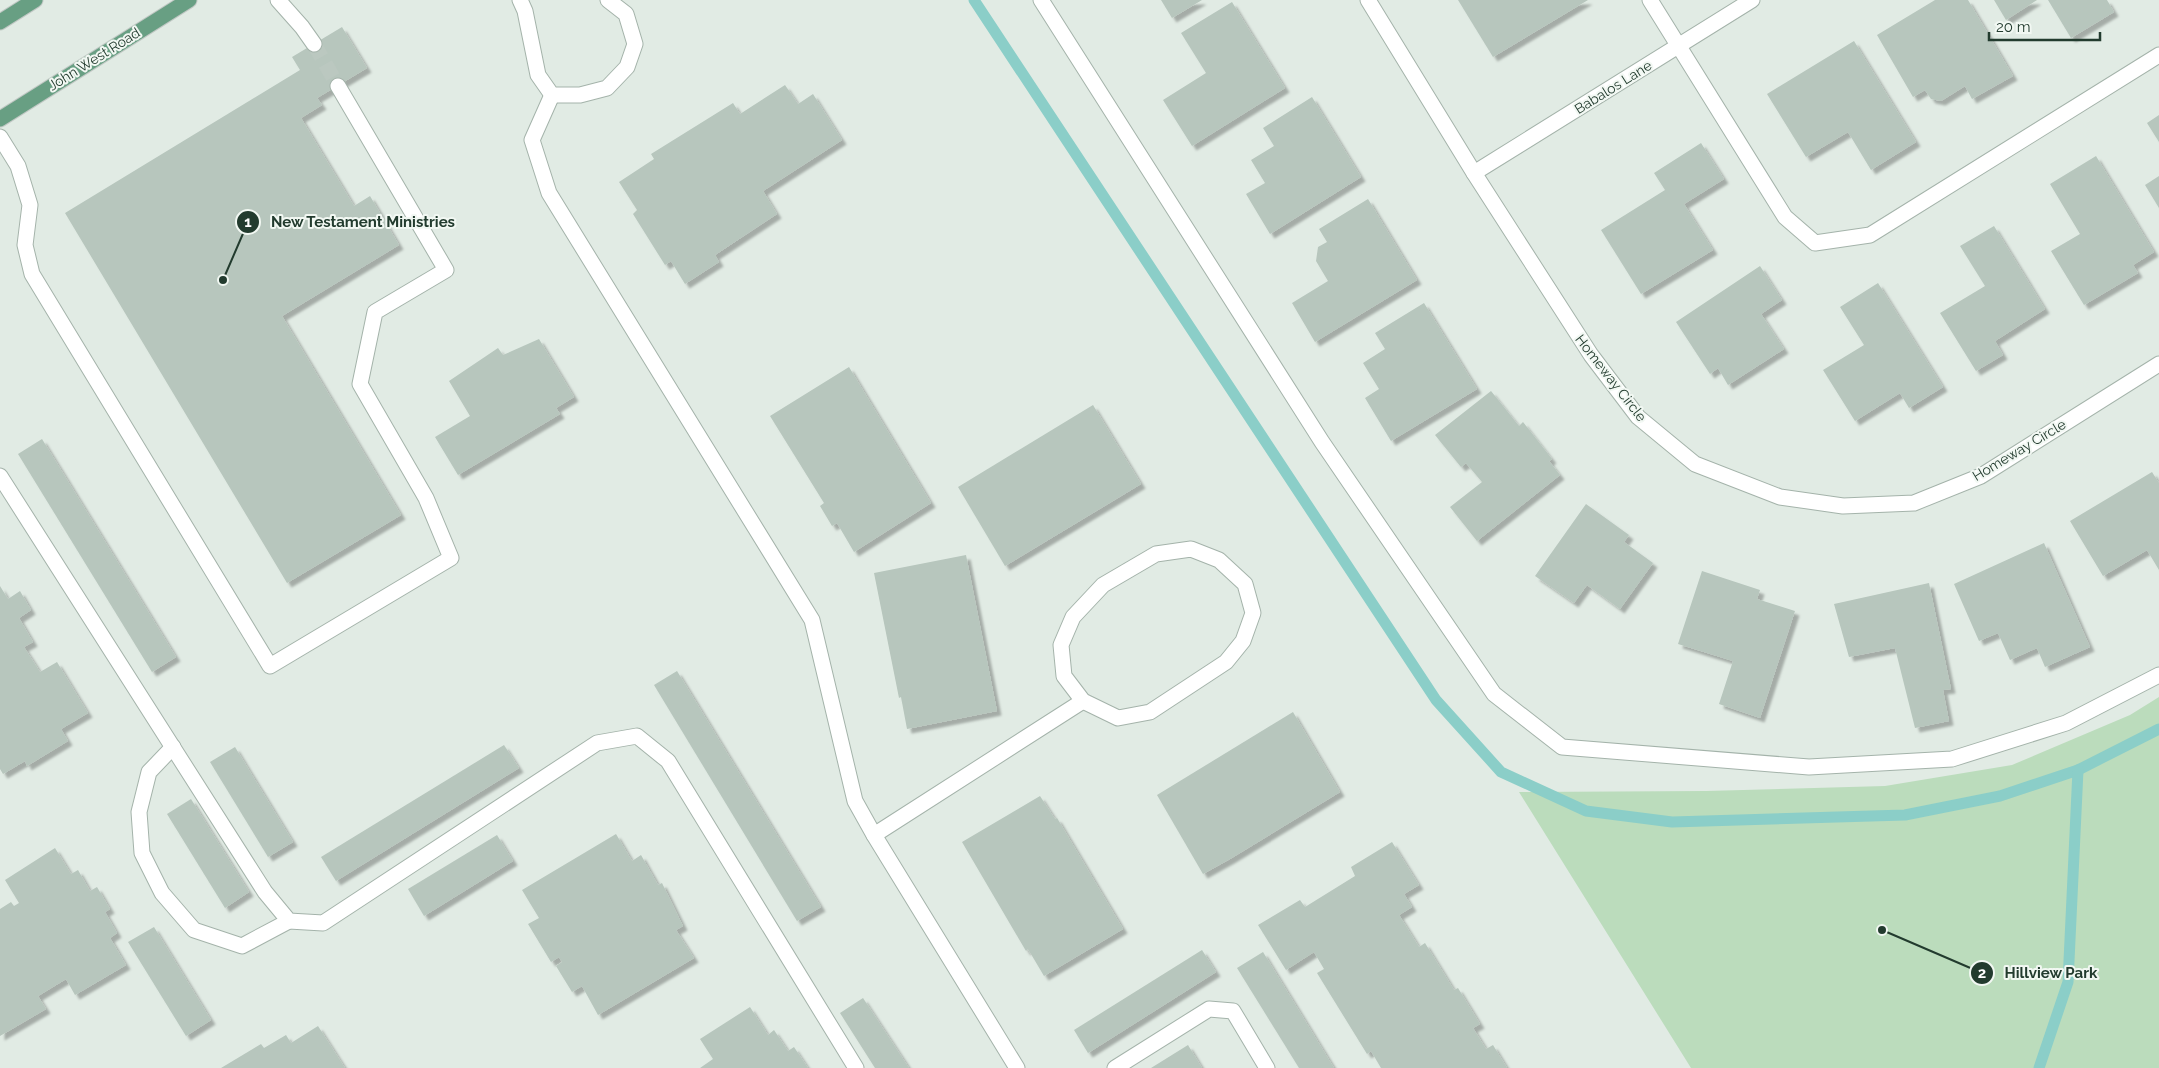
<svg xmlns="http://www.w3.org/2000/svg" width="2159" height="1068" viewBox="0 0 2159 1068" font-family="Raleway,sans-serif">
<defs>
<filter id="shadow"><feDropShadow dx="4.5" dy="4.5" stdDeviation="1" flood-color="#0004"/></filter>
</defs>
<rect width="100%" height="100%" fill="#e1ebe4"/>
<path fill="#bbdcbc" d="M2159,697V1068H1691L1519,792L1706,791L1885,786L2012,765L2130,715Z"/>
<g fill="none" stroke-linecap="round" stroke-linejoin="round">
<g stroke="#8bcec8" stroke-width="11">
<path d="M974,0L1436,700L1501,772L1586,811L1672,822L1905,815L2000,796L2078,770L2159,729"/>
<path d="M2039,1068L2068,982L2078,770"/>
</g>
</g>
<g fill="#b7c6bd" filter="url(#shadow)">
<path d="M1161,0H1202L1172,18Z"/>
<path d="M1458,0H1588L1493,57Z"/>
<path d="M1935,0H1968L2013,76L1972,99L1965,86L1941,101L1931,99L1925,90L1913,97L1877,35Z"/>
<path d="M1994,0H2037L2006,20Z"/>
<path d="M2048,0H2107L2114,12L2071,38Z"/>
<path d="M1232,2L1285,88L1192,146L1163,100L1206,73L1181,33Z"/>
<path d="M342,27L367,68L317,98L322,105L301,118L354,206L370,196L399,245L282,316L401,515L287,583L65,213L300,70L292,57Z"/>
<path d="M1854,41L1916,142L1871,170L1848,132L1806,157L1767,94Z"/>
<path d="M785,85L798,104L813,94L842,140L763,191L777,214L715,255L719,262L685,284L671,261L665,265L633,214L637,210L619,182L654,159L651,154L733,103L740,114Z"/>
<path d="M1312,97L1361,177L1270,234L1246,194L1265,183L1251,160L1274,146L1263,128Z"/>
<path d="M2159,115V142L2147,123Z"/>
<path d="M1701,143L1724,179L1684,204L1713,250L1641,294L1601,230L1665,190L1654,173Z"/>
<path d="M2096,156L2154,252L2133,265L2138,273L2084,305L2051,251L2080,234L2050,184Z"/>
<path d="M2159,176V208L2145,185Z"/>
<path d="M1368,199L1417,280L1315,342L1292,303L1328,281L1316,261L1318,247L1327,242L1319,229Z"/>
<path d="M1994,226L2045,309L1995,341L2003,355L1976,371L1940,313L1985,286L1960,246Z"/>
<path d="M1760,266L1782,300L1761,314L1784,349L1728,385L1718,368L1710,374L1676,322Z"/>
<path d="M1878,283L1943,387L1909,408L1900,393L1855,421L1823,370L1864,345L1840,307Z"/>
<path d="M1424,303L1477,389L1391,441L1365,398L1379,389L1363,363L1385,349L1375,333Z"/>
<path d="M539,339L574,397L556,408L560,414L458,475L435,437L470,416L449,381L498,348L503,355Z"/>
<path d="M849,367L931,503L854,552L837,523L832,526L820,506L824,503L770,416Z"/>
<path d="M1491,391L1519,426L1523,422L1552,459L1549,461L1560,475L1477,541L1450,507L1482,482L1466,463L1461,467L1435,435Z"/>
<path d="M1093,405L1141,484L1005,566L958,487Z"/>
<path d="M42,439L176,657L152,672L18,454Z"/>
<path d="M2152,472L2159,483V570L2147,550L2103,576L2070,521Z"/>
<path d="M1586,504L1629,535L1624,542L1653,563L1620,609L1587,585L1574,603L1535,576Z"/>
<path d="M2044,543L2090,647L2045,667L2037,648L2010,660L1998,633L1979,641L1954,584Z"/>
<path d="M966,555L997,711L907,729L901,697L899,698L874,573Z"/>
<path d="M1702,571L1760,590L1757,599L1795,611L1760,718L1719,704L1733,661L1678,644Z"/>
<path d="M1929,583L1951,689L1943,690L1949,721L1915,728L1895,648L1849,657L1834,604Z"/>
<path d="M0,586L8,599L20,591L31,610L19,618L33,642L24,647L40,672L57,662L88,713L61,729L68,741L27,766L25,761L3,774L0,769Z"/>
<path d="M677,671L821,907L797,921L654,685Z"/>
<path d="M1293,712L1340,792L1230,859L1203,874L1157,795Z"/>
<path d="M504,745L519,768L336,881L321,857Z"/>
<path d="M235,747L293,842L268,857L210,762Z"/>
<path d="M1040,796L1055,819L1057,818L1123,929L1044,976L1028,949L1026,951L962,842Z"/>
<path d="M191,799L249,892L225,908L167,814Z"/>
<path d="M616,834L632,861L641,855L658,885L662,883L683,926L676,930L694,958L598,1015L582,986L572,992L556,966L562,962L559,957L551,962L528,924L539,918L522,890Z"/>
<path d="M497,835L513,861L424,916L408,889Z"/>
<path d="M1392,842L1419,885L1404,894L1412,907L1399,915L1419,947L1425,943L1454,990L1458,988L1480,1024L1473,1028L1486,1049L1493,1045L1507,1068H1381L1371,1051L1367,1054L1317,973L1324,969L1314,952L1286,970L1258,925L1300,900L1305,907L1355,876L1351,867Z"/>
<path d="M55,848L71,874L78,870L90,891L97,887L110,909L105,912L117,933L110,938L126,965L75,995L66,979L38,996L46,1009L0,1036V909L11,902L14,906L19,903L5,880Z"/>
<path d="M154,927L211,1020L186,1036L128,942Z"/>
<path d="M1202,950L1216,972L1088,1053L1074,1030Z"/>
<path d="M1263,952L1334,1068H1299L1237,968Z"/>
<path d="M863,998L909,1068H875L840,1013Z"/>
<path d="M750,1007L768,1035L774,1030L788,1051L794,1047L808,1068H700L713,1059L700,1039Z"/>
<path d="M318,1026L345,1068H221L261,1044L264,1048L286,1035L291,1043Z"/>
<path d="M1188,1045L1202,1068H1151Z"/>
</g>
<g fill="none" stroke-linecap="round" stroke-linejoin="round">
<path stroke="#bbc8c0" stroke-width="15" stroke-dasharray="15 8" stroke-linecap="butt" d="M314,44L338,86"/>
<defs>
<g id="minor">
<path d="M278,0L302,27L314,44"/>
<path d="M520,0L525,11L538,75L552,95H580L607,88L627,67L635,44L626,14L608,0"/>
<path d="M1041,0L1322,442L1494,694L1562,747L1809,767L1952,759L2066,723L2159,675"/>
<path d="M1368,0L1474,173L1591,355L1638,417L1695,464L1780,497L1843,506L1914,503L1981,476L2159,364"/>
<path d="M1650,0L1785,217L1815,243L1870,235L2159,55"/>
<path d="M552,95L532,140L549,193L812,620L855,801L874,835L1017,1068"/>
<path d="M0,137L18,166L30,205L25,245L32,274L270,666L451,558L426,498L360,384L375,312L446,270L338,86"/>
<path d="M1474,173L1752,0"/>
<path d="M0,476L265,892L289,921L323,923L597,743L637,736L668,761L856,1068"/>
<path d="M1191,549L1219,560L1245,584L1253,613L1243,641L1226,662L1150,712L1118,718L1083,701L1064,676L1061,645L1073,617L1103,585L1156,554Z"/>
<path d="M173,747L149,772L139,812L142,853L162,893L194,930L242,946L289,921"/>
<path d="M874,835L1083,701"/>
<path d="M1115,1068L1209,1009L1233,1011L1267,1068"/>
</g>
<g id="major">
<path d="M0,22L35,0"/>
<path d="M0,119L189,0"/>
</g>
</defs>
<use href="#minor" stroke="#a4b3aa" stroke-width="17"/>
<use href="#major" stroke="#c1c8c4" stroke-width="17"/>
<use href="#minor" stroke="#fff" stroke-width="15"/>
<use href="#major" stroke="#689f83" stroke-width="15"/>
</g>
<g text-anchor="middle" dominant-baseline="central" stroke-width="4" stroke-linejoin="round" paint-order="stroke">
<g font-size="14" fill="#223b2e" stroke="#f2f8f3">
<text transform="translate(94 59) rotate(-32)">John West Road</text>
<text transform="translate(1613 87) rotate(-32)">Babalos Lane</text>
<text transform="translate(1611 378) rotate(52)">Homeway Circle</text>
<text transform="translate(2019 450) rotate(-31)">Homeway Circle</text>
</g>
</g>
<path fill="none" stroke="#223b2e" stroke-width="2" d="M223 280L248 222M1882 930L1982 973"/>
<g fill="#223b2e" stroke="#f2f8f3" stroke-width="2">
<circle cx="223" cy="280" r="5"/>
<circle cx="1882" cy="930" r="5"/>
<circle cx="248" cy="222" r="12"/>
<circle cx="1982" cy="973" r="12"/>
</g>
<g font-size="15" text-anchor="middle" font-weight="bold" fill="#fff">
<text x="248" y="227">1</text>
<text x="1982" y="978">2</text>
</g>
<g font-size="15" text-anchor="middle" font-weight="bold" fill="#223b2e" stroke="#f2f8f3" stroke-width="4" stroke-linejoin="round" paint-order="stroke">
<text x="363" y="227">New Testament Ministries</text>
<text x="2051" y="978">Hillview Park</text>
</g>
<path d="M1989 32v8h111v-8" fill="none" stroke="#223b2e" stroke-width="2.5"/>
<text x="1996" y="32" font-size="15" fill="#223b2e" stroke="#f2f8f3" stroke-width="4" paint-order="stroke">20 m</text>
</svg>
